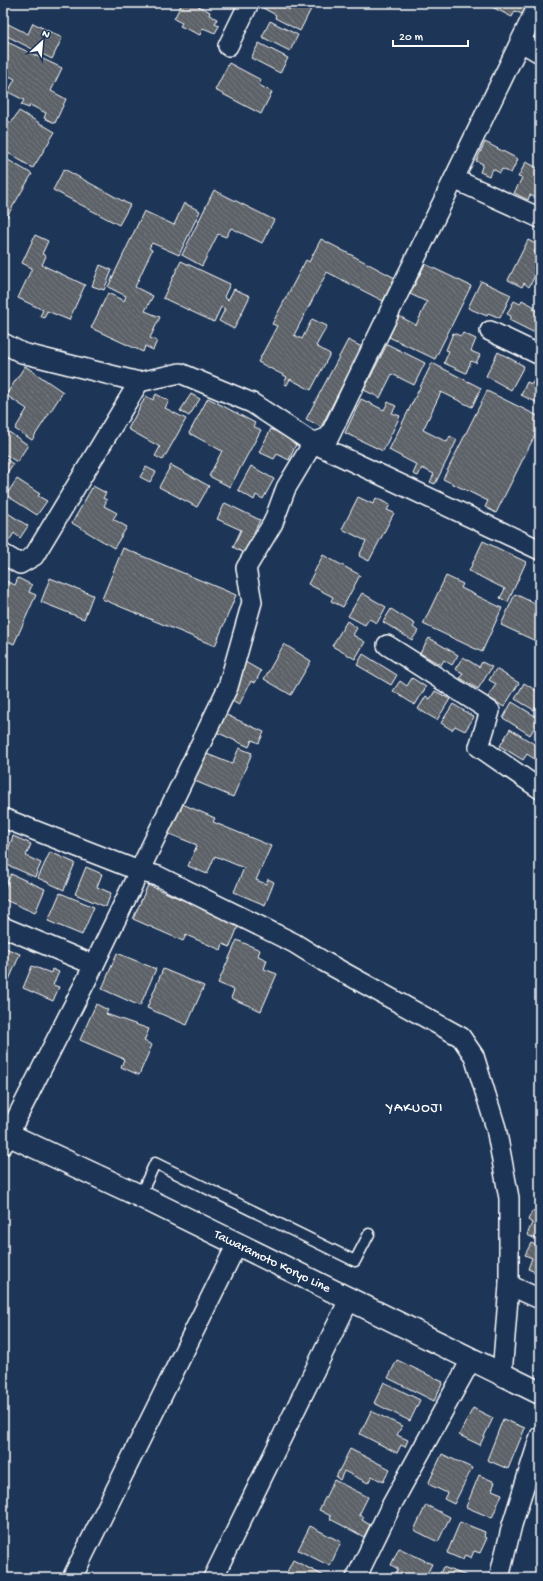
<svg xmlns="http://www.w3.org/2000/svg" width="543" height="1581" viewBox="0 0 543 1581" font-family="'Gochi Hand',sans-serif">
<defs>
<pattern id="building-back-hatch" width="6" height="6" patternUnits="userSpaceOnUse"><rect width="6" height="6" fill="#5c6268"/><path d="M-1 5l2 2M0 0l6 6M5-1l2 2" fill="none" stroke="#747a7f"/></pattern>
</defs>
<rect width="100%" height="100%" fill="#1d3557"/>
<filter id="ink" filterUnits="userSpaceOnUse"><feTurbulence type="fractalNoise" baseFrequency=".025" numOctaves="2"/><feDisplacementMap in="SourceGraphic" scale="8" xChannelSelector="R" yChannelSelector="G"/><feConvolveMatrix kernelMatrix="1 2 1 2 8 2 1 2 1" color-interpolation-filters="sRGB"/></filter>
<g filter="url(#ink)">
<g fill="url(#building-back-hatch)" stroke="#fff">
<path d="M182,3H193L210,12L209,15L217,19L215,24L219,26L215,33L203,28L200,35L180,26L182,23L174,19Z"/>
<path d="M262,3H276L290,10L294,3H314L300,31L275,18L276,15L261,7Z"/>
<path d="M484,3H531L524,15L515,11L512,17Z"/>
<path d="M270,21L298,35L290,51L262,37Z"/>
<path d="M4,22L28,34L33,23L62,38L52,59L3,34Z"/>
<path d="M3,40L62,68L51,91L66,99L55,123L44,118L46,113L30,105L29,108L21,105L24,100L8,92L15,79L3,73Z"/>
<path d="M259,43L288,58L280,73L251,58Z"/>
<path d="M229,63L261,80L259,85L272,92L261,114L215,90Z"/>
<path d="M19,111L55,132L33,168L3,150V127L7,120L11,123Z"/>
<path d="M485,142L518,159L511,173L502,169L500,173L493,169L489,176L480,172L483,164L476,161Z"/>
<path d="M3,157L32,174L6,218L3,217Z"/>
<path d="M526,162L540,169V191L536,198L530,195L528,200L514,193L522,178L518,177Z"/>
<path d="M64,169L130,205L119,225L53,190Z"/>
<path d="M214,190L274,220L262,243L231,228L226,237L218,234L202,266L182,255Z"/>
<path d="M184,203L200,211L179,255L152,243L149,248L152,250L135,287L153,296L145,311L160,317L150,338L157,341L153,350L145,346L143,352L91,328L108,293L124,301L126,296L108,287L144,211L174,225Z"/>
<path d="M35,235L48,241L42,254L46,256L42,265L85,285L69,320L47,311L44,318L40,316L43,310L18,298L32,268L22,263Z"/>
<path d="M321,239L395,278L383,301L327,272L294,335L302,339L312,319L327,326L316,346L330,354L311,390L290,379L287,385L284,384L287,377L258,362L277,326L272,324L306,260L309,262Z"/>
<path d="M528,240L538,245L534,252L540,255V266L529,287L524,283L522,287L508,280Z"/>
<path d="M181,261L230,284L224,297L228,300L234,289L250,296L234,329L219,321L225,309L221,307L214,322L163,298Z"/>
<path d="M425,264L471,286L435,359L389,337L399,316L416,325L427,302L410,294Z"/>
<path d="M100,265L112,270L104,290L92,286Z"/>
<path d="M481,281L511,295L500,318L488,313L487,316L468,308Z"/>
<path d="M540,282V294L535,291Z"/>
<path d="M522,300L535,307L533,309L540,312L539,335L509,320L511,316L507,314L514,301L520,304Z"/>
<path d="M453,333L461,336L463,333L476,339L471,351L480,355L476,363L471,361L466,373L444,363L449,351L446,350Z"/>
<path d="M348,340L362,347L321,427L306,419Z"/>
<path d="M387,344L425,363L414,385L392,374L380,398L364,390Z"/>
<path d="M498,352L524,366L511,390L486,376Z"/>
<path d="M432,363L481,388L472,407L441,392L423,430L447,442L450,436L457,440L435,484L430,482L434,474L422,468L418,476L413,474L417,465L389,450Z"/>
<path d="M25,366L63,392L32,440L15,429L27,409L6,395Z"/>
<path d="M537,375L540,377V404L521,395L527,382L532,384Z"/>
<path d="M487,391L540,417V425L496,513L485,507L488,501L443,479Z"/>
<path d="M156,394L169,401L165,408L186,419L163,460L155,456L160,447L128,429L146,396L153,400Z"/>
<path d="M191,394L200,399L189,416L180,411Z"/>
<path d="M208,398L255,423L253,426L261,430L230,487L209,476L222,451L189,433Z"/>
<path d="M361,399L384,410L388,402L396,406L392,413L400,416L383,451L345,433Z"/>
<path d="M3,428L28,445L17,462L3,453Z"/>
<path d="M271,429L297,442L289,460L277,454L274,459L259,452Z"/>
<path d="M3,457L13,464L3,479Z"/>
<path d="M171,465L209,486L197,507L159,487Z"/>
<path d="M251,466L274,479L263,499L256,495L254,500L238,490Z"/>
<path d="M146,467L156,472L150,482L140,477Z"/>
<path d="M17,479L40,494L38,496L47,501L37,515L6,495Z"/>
<path d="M93,486L106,493L103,498L107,500L104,506L117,513L113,519L127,527L114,548L72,523Z"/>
<path d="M358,497L373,504L376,498L390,505L387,510L394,513L369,561L359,556L366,541L342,529Z"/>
<path d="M225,503L260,520L244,553L233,547L241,530L217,519Z"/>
<path d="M3,510L28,526L20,538L14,533L9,541L3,538Z"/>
<path d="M483,541L526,562L508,602L500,598L505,589L469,571Z"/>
<path d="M123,548L236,595L215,646L102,599Z"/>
<path d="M323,555L360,575L343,607L331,601L333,597L308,584Z"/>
<path d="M446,576L463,584L461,588L502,608L482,652L423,624Z"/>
<path d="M18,578L32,585L29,592L36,595L14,644L3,639V629L6,622L3,621V580L15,585Z"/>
<path d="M50,578L93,595L84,619L41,602Z"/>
<path d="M362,593L386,607L377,623L369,619L365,625L348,616Z"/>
<path d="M515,594L540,606V643L501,625Z"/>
<path d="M391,609L415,624L413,627L418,631L412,640L383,622Z"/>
<path d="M347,621L357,628L353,635L365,642L355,659L332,646Z"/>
<path d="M429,638L458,655L452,665L444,660L441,665L420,653Z"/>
<path d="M284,644L311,661L291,695L264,679Z"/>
<path d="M363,654L397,675L391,685L357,665Z"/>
<path d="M463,657L479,667L482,662L492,667L478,689L460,678L463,673L455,669Z"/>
<path d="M245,662L261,671L255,683L251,681L239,705L227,698Z"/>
<path d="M496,669L519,683L504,707L488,697L496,684L489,680Z"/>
<path d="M412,678L426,687L415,705L393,691L400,681L407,686Z"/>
<path d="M524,683L540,693V703L538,702L534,710L515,699Z"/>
<path d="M435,691L450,699L437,720L418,709L426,696L430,699Z"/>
<path d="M512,702L540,719V732L534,728L530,735L503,718Z"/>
<path d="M453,704L474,717L465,731L455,726L452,730L441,723Z"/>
<path d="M220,712L264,732L259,743L252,740L249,747L212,730Z"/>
<path d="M510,729L539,747L536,751L540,755L536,760L527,754L523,760L500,746Z"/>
<path d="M239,748L252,753L233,797L190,779L202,752L232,764Z"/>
<path d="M180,803L215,818L213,822L271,846L256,880L266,884L268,879L274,882L265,905L234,892L244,868L215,856L207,874L188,866L197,845L167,833Z"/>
<path d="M3,833L7,834L3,842Z"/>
<path d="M13,836L31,844L26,856L41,863L35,877L3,863Z"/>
<path d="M50,852L75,863L64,890L38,878Z"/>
<path d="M86,867L102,874L97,887L111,893L106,907L75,894Z"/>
<path d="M11,874L45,889L35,913L3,899V892Z"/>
<path d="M148,885L239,924L230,947L223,944L221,950L186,935L183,941L133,919Z"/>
<path d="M60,893L94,907L82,935L48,921Z"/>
<path d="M237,940L260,950L258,956L267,960L264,969L277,974L261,1011L231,998L234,990L218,983Z"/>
<path d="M3,947L20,954L9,980L3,977Z"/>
<path d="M117,953L156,969L140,1006L102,989Z"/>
<path d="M32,966L51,973L52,969L59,972L53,985L59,987L53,1001L23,988Z"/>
<path d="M163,969L204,986L187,1025L147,1008Z"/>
<path d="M96,1004L108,1010L106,1014L149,1029L144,1041L152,1045L139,1075L121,1067L124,1059L80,1040Z"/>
<path d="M532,1211L539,1214L537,1218L540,1220V1241L527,1235L532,1223L528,1220Z"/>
<path d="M531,1243L540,1247V1274L528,1269L532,1258L525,1255Z"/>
<path d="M397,1360L443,1382L434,1401L388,1378Z"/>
<path d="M384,1382L420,1400L410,1421L374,1403Z"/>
<path d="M473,1408L493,1418L480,1445L459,1435Z"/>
<path d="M371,1411L402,1426L397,1435L408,1440L405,1447L401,1445L397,1453L360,1434Z"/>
<path d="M503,1419L525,1428L508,1469L487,1460Z"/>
<path d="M350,1449L390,1469L383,1482L372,1476L368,1483L344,1471L340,1480L336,1477Z"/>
<path d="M442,1454L472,1468L454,1504L444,1499L447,1493L428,1484Z"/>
<path d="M479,1475L495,1482L492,1490L502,1494L492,1518L466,1507Z"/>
<path d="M334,1480L368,1497L359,1515L364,1517L362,1520L370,1525L364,1537L330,1519L331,1516L319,1510Z"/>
<path d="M426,1505L450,1517L438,1542L414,1530Z"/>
<path d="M460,1522L485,1532L484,1537L487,1538L480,1553L474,1551L471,1558L465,1555L463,1560L447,1553Z"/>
<path d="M310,1526L341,1542L330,1566L298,1550Z"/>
<path d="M399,1548L432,1564L425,1578H393L398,1569L391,1565Z"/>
<path d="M293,1560L324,1576L323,1578H284Z"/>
<path d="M443,1567L472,1578H438Z"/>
</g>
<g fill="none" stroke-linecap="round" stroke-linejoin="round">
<defs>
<path id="lane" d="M140,1196L155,1163L355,1261L369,1234"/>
<g id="street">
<path d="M521,42L540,53"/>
<path d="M228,46L249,3"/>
<path d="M454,179L540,218"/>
<path d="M490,331L540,355"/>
<path d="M3,343L22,353L139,382L180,373L252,403L313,443L540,550"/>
<path d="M3,554L20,564L34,556L139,382"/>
<path d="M387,645L490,711L479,747L540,789"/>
<path d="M3,818L139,871L158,876L294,943L323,961L461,1037L474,1056L496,1128L509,1198V1285L502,1375"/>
<path d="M3,927L94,965"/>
<path d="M3,1145L94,965L228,687L252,602L246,568L273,523L286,488L313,443L329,437L539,3"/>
<path d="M509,1285L540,1299"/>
<path d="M72,1578L237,1244"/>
<path d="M213,1578L349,1300"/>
<path d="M356,1578L391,1506L471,1360"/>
<path d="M499,1578L512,1525L540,1436"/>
</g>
<path id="secondary" d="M3,1132L140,1196L540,1393"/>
</defs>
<use href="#lane" stroke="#fff" stroke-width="13"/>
<use href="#street" stroke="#fff" stroke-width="22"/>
<use href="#secondary" stroke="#fff" stroke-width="25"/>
<use href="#lane" stroke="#1d3557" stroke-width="10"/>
<use href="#street" stroke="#1d3557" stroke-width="19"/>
<use href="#secondary" stroke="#1d3557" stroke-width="22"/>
</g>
</g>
<g text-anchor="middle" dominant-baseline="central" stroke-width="3" stroke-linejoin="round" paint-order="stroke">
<g font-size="13" fill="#fff" stroke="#1d3557">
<text transform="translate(272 1262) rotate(26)">Tawaramoto Koryo Line</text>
</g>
<g font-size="14" letter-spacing="1" fill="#fff" stroke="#1d3557">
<text x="415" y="1108">YAKUOJI</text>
</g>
</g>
<rect width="543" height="1581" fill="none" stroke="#1d3557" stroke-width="16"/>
<rect x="8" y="8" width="527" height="1565" fill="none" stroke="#fff" stroke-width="1.5" filter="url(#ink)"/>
<g transform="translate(42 42) rotate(26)" stroke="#1d3557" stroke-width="3" paint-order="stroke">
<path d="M0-3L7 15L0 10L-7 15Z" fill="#ffffff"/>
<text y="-6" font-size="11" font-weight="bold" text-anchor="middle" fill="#ffffff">N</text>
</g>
<path d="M393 40v6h75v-6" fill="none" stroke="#ffffff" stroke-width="2"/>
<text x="399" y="40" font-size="12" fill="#ffffff" stroke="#1d3557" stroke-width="3" paint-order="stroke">20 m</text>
</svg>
